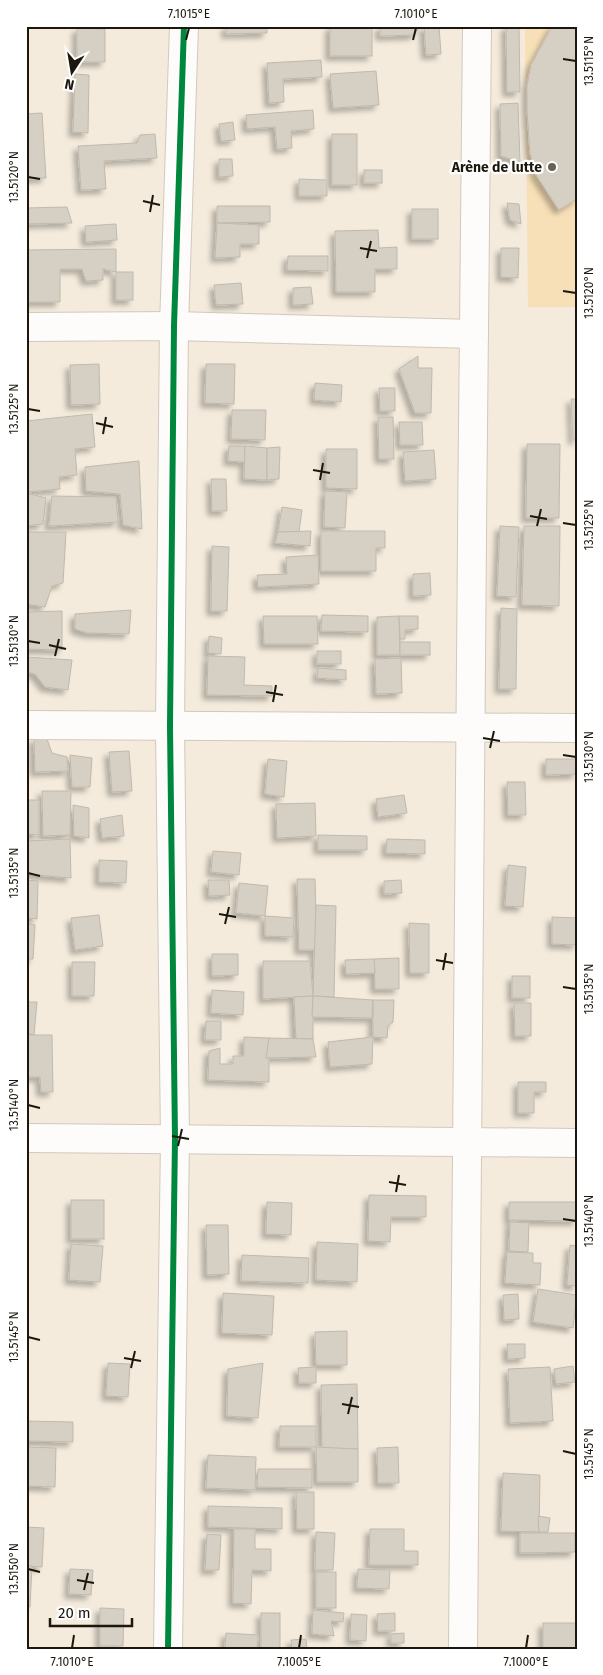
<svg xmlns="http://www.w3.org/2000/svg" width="603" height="1675" viewBox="0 0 603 1675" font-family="'Fira Sans',sans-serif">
<defs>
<filter id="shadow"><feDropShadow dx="-4.5" dy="4.5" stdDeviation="2.5" flood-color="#0004"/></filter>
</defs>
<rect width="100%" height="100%" fill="#f4ebdc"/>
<path fill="#f7e0b7" d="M525,26H577V307H528Z"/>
<g fill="#d6cfc3" stroke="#c0b9ad" filter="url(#shadow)">
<path d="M226,26H267V33L226,34Z"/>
<rect x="330" y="26" width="42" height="30"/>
<path d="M380,26H421L414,35L380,36Z"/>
<path d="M424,26H439L441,54L426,55Z"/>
<path d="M506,26H519L520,92H507Z"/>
<path d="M552,26H577V199L559,210L536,175L530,153L527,110V86L531,65Z"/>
<path d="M77,28L105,29V62H77Z"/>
<path d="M321,60L322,77L283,79L284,102L269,103L267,63Z"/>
<path d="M376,71L379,105L333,108L330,74Z"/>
<path d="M75,74L89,75L88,133L73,132Z"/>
<path d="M518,103L520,162L501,156L500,104Z"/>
<path d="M313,110L314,129L291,131L292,148L277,149L275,127L247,129L246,115Z"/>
<path d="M42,113L46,178L26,179V114Z"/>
<path d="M233,122L235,140L221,141L219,124Z"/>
<path d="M155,134L157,158L104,161L106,189L81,190L78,146L137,143L140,135Z"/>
<rect x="332" y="134" width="25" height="51"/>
<path d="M219,159H232L233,176L219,177Z"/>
<rect x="364" y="170" width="18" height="13"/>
<path d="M299,179L327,180V196H299Z"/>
<path d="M507,203L519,204L521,224L510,220Z"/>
<path d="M217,206H270V222L217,223Z"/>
<path d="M67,207L72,223L26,224V208Z"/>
<rect x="412" y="209" width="26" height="30"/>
<path d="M217,223L259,225V244H240V257L215,258Z"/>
<path d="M116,224L117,240L86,242L85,226Z"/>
<path d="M378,230L379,248L397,247V269H375V292H336L335,231Z"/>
<path d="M501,248H519L518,278L501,277Z"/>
<path d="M116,249V272L103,269V280L86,281L82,269H60V302H26V250Z"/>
<path d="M288,256H328V271L287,270Z"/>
<rect x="116" y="272" width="17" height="28"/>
<path d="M241,283L243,304L216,305L214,285Z"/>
<path d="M311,287L313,304L293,305V288Z"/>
<path d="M418,356V368H432L431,413H415L399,369Z"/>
<path d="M99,364L100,404L71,405L70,365Z"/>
<path d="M206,364H235L234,404L205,403Z"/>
<path d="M315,383L342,385L341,402L314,400Z"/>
<path d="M379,388H395V411H380Z"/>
<path d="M571,399H577V440H573Z"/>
<path d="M232,410H266L265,440L231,439Z"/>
<path d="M92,414L95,447L75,449L77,475L59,477L60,489L26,492V421Z"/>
<path d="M378,417H393L394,459H379Z"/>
<path d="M399,422H422L423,445H400Z"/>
<path d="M527,444H560L559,518H526Z"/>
<path d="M229,446H245V462L228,461Z"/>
<path d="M245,446L267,448V480L244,479Z"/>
<path d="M280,447L279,479L267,480V448Z"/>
<path d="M326,449H357V489L326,488Z"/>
<path d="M434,450L436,479L405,481L403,452Z"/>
<path d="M139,461L142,529L123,525L120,494L86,491L85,467Z"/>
<path d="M211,479H226L227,511H212Z"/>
<path d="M325,491L347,492L345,528L324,527Z"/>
<path d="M26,493L46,498L43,524L26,526Z"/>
<path d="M52,496L116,497L118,522L49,526Z"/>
<path d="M282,507L302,510L299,532H278Z"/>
<path d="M500,526L519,527L516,597L497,596Z"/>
<path d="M524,526H560L559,606L522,605Z"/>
<path d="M311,531L310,546L275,543L278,532Z"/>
<path d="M321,531H385V548H376V571H321Z"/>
<path d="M26,532H66L63,583L52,586L45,607L26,604Z"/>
<path d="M212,546L229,547L227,611H211Z"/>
<path d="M318,555L319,584L258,587L257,575L287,574L286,557Z"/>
<path d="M430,573L431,595L413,596V574Z"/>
<path d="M501,608L517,609L516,689H499Z"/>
<path d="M131,610L129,634L87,633L75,629V614Z"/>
<path d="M62,611V650L26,649V612Z"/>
<path d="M322,615L368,616V632L321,631Z"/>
<path d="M263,616H317L318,644H264Z"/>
<path d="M399,616L400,655H377V617Z"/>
<path d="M399,616H418V629L405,630V639H400Z"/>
<path d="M209,636L222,638L221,654L208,653Z"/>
<rect x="400" y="642" width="30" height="13"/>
<rect x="317" y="651" width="24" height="13"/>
<path d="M208,656L245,657L244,685L272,686V696L207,695Z"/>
<path d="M26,657L72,660L68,690L45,687L35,674L26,672Z"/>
<path d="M401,658L402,693L376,694L375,659Z"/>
<path d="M318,668L346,670V680L317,678Z"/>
<path d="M34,738L47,739L52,753L67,757L68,771L35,772Z"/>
<path d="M129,751L132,791L112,792L109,752Z"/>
<path d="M70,755L92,758L90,787H72Z"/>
<path d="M268,759L287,761L284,797L265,794Z"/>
<path d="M546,759H577V774L546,775Z"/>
<path d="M507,782H525L526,815H508Z"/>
<path d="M42,791H71L70,835L43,836Z"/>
<path d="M404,795L407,813L378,817L376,799Z"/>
<path d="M26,800H39V835L26,834Z"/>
<path d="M315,803L316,836L277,838L276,804Z"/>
<path d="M73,805L89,808V838L74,836Z"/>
<path d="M122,815L124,836L102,838L100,819Z"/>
<path d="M318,835L367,836V850H318Z"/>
<path d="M70,839L71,878L26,874V841Z"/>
<path d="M387,839L425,840V854L386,853Z"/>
<path d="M213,851L241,853L239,875L211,872Z"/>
<path d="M99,860L127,861L126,883L99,882Z"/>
<path d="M508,865L526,867L523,907L505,906Z"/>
<path d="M297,879H315L317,950H299Z"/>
<path d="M26,880L38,881L37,919L26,918Z"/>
<path d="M208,880H229L230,895L209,896Z"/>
<path d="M401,880L402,893L384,894V881Z"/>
<path d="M239,883L268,886L265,916L236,913Z"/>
<path d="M316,905L336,906L334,997L313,996Z"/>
<path d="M99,915L103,946L75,950L71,918Z"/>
<path d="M265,916L294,918L293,937L265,936Z"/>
<path d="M552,917L577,918V945L552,944Z"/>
<path d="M26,923L35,925L33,959H26Z"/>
<path d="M409,923L429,924V973H410Z"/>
<path d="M212,954H238V975L212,976Z"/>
<path d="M399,958V989H375L374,959Z"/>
<path d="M374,959L375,973L346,974L345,960Z"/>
<path d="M263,961H310L313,996L263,999Z"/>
<path d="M72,962H95L94,996H72Z"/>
<rect x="512" y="976" width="18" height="22"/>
<path d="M212,990L244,992L243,1015L211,1013Z"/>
<path d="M313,996V1039H296L294,997Z"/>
<path d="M313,996L373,1000L372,1018L312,1017Z"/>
<path d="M373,1000H394L393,1022L388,1026L387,1038L373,1037Z"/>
<path d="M26,1002H37L34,1035L26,1033Z"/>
<path d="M514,1003H531V1036H515Z"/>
<path d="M206,1021H221V1040H205Z"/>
<path d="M26,1035H52L53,1092H41L40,1077H26Z"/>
<path d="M244,1037L269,1038V1082L208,1080L209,1051L220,1048V1064H233V1056H244Z"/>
<path d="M373,1037L372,1064L330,1067L328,1042Z"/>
<path d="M269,1038L313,1039L316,1057L266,1058Z"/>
<path d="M518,1082H546V1092H534V1113H518Z"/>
<path d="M369,1195L426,1196V1217H391L390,1242L368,1241Z"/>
<rect x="71" y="1200" width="33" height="39"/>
<path d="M267,1202L292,1203L291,1235L266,1234Z"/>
<path d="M509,1202H577V1221L509,1220Z"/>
<path d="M510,1222L529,1223L528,1252L509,1251Z"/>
<path d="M206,1225H228L229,1274L207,1275Z"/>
<path d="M317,1242L358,1244L357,1282L316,1280Z"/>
<path d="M71,1244L103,1246L100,1282L69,1280Z"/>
<path d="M570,1245L577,1246V1286L567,1285Z"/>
<path d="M507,1252L533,1253V1263H541L540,1285L505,1283Z"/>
<path d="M242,1255L309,1258L308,1283L241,1281Z"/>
<path d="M538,1289L577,1295L573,1328L533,1322Z"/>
<path d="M223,1293L274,1296L272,1335L222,1333Z"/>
<path d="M518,1294L519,1319L504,1320L503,1295Z"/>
<path d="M347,1331V1365H316L315,1332Z"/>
<path d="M507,1344H525V1358L508,1359Z"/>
<path d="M108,1363L130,1364L128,1397L106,1396Z"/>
<path d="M263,1363L258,1418L227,1416L228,1369Z"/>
<path d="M573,1366L575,1382L556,1384L554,1369Z"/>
<path d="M316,1367V1383H299L298,1368Z"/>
<path d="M550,1367L553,1421L510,1423L508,1369Z"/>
<path d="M357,1384L358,1449H322L321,1385Z"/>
<path d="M26,1421L73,1422V1442L26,1441Z"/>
<path d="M280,1426H316V1447H279Z"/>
<path d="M26,1447L56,1448L55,1487L26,1486Z"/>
<path d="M316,1447L358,1449V1482H317Z"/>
<path d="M398,1447L399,1483H378L377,1448Z"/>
<path d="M208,1455L256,1457L255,1490L206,1488Z"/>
<path d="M258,1469H312V1488L257,1487Z"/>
<path d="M503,1473L540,1475L539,1532L501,1531Z"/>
<path d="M296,1492H314V1529H297Z"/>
<path d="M208,1506L282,1508V1529L208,1527Z"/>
<path d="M538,1516L550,1518L548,1532H539Z"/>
<path d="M26,1527L44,1528L42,1567L26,1566Z"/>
<path d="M234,1529H255V1549H271V1571L252,1570L251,1604L233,1603Z"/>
<path d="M370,1529H404V1551H418V1565H369Z"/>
<path d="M316,1532L335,1533L333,1570H315Z"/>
<path d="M520,1533H575V1552L520,1553Z"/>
<path d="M207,1534L221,1535L219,1570H205Z"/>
<path d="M26,1566H32L30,1607H26Z"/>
<path d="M70,1569L93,1570L91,1595L69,1594Z"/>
<path d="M358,1569L390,1570L389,1589L357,1588Z"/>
<rect x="316" y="1572" width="20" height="36"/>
<path d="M100,1608L124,1609L123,1646H100Z"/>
<path d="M313,1610L344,1613L343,1622L331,1621L334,1636L312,1634Z"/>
<rect x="261" y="1613" width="19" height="36"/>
<path d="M395,1613V1631H378L377,1614Z"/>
<path d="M351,1614L367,1615L366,1641L350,1640Z"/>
<rect x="543" y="1623" width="34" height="26"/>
<path d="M226,1633L258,1635L257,1649H225Z"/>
<path d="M404,1633V1643H391V1634Z"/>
<path d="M306,1639L307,1649H292L291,1640Z"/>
</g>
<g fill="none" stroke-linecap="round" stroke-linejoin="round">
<defs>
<g id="minor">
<path d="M26,327L174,326L474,334"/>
<path d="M26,725L577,728"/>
<path d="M26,1138L577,1143"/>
<path d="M168,1649L175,1139L170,726L174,326L184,26"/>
<path d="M463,1649C465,1108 472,567 477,26"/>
</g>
</defs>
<use href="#minor" stroke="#d0c9bd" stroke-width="30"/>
<use href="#minor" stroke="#fdfcfa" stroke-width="28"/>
<defs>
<path id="cycleway" d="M168,1649L175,1139L170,726L174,326L184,26"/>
</defs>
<use href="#cycleway" stroke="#fff" stroke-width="9"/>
<use href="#cycleway" stroke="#00873e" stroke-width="6"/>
</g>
<path fill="none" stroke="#1c170d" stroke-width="2" d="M186,40L189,28M413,40L416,28M563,59L576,61M28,177L40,179M143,201L160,205M150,212L153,195M360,248L377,251M367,258L371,241M563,291L576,293M28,409L40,411M96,423L113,427M103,434L106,417M313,470L330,473M320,480L323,463M530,516L547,519M563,523L576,525M537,526L541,509M28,641L40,643M49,645L66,649M55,656L59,639M266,692L283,695M273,702L276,685M483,738L500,741M490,748L494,731M563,755L576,757M28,873L40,876M219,914L236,917M225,924L229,907M436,960L453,963M443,970L446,953M563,987L576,989M28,1105L40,1108M172,1136L189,1139M178,1146L182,1129M389,1182L406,1185M396,1192L399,1175M563,1219L576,1221M28,1337L40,1340M124,1358L141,1361M131,1368L135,1351M342,1404L359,1407M348,1414L352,1397M563,1451L576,1454M28,1569L40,1572M77,1580L94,1583M84,1590L88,1573M72,1648L74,1635M299,1648L301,1635M526,1648L528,1635"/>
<circle fill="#686155" stroke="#fff" stroke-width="2" cx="552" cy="167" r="5"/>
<g text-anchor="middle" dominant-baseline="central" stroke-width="4.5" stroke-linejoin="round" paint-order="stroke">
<g font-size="14" font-weight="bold" fill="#1c170d" stroke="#fff" text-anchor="end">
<text x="542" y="167">Arène de lutte</text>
</g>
</g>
<rect width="603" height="1675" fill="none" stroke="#ffffff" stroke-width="55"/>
<g transform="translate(72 72) rotate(192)" stroke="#ffffff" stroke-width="4" paint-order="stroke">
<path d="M0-4L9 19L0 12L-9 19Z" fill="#1c170d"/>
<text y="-8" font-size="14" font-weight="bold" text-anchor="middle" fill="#1c170d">N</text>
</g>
<path d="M50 1618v8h82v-8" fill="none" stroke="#1c170d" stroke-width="2.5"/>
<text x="58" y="1618" font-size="15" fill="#1c170d" stroke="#ffffff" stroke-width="4" paint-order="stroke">20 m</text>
<rect x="28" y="28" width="548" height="1620" fill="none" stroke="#1c170d" stroke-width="2"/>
<g font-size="12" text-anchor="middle" fill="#1c170d">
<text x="189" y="18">7.1015°E</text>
<text x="416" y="18">7.1010°E</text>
<text transform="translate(589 61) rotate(-90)" y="4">13.5115°N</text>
<text transform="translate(14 177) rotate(-90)" y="4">13.5120°N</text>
<text transform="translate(589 293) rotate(-90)" y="4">13.5120°N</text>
<text transform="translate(14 409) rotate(-90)" y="4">13.5125°N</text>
<text transform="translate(589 525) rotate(-90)" y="4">13.5125°N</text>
<text transform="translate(14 641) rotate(-90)" y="4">13.5130°N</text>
<text transform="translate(589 757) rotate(-90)" y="4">13.5130°N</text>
<text transform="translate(14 873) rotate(-90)" y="4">13.5135°N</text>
<text transform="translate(589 989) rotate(-90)" y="4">13.5135°N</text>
<text transform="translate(14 1105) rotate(-90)" y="4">13.5140°N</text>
<text transform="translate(589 1221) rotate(-90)" y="4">13.5140°N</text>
<text transform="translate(14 1337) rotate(-90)" y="4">13.5145°N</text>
<text transform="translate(589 1454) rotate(-90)" y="4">13.5145°N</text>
<text transform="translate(14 1569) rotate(-90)" y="4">13.5150°N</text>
<text x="72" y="1666">7.1010°E</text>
<text x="299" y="1666">7.1005°E</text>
<text x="526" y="1666">7.1000°E</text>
</g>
</svg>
